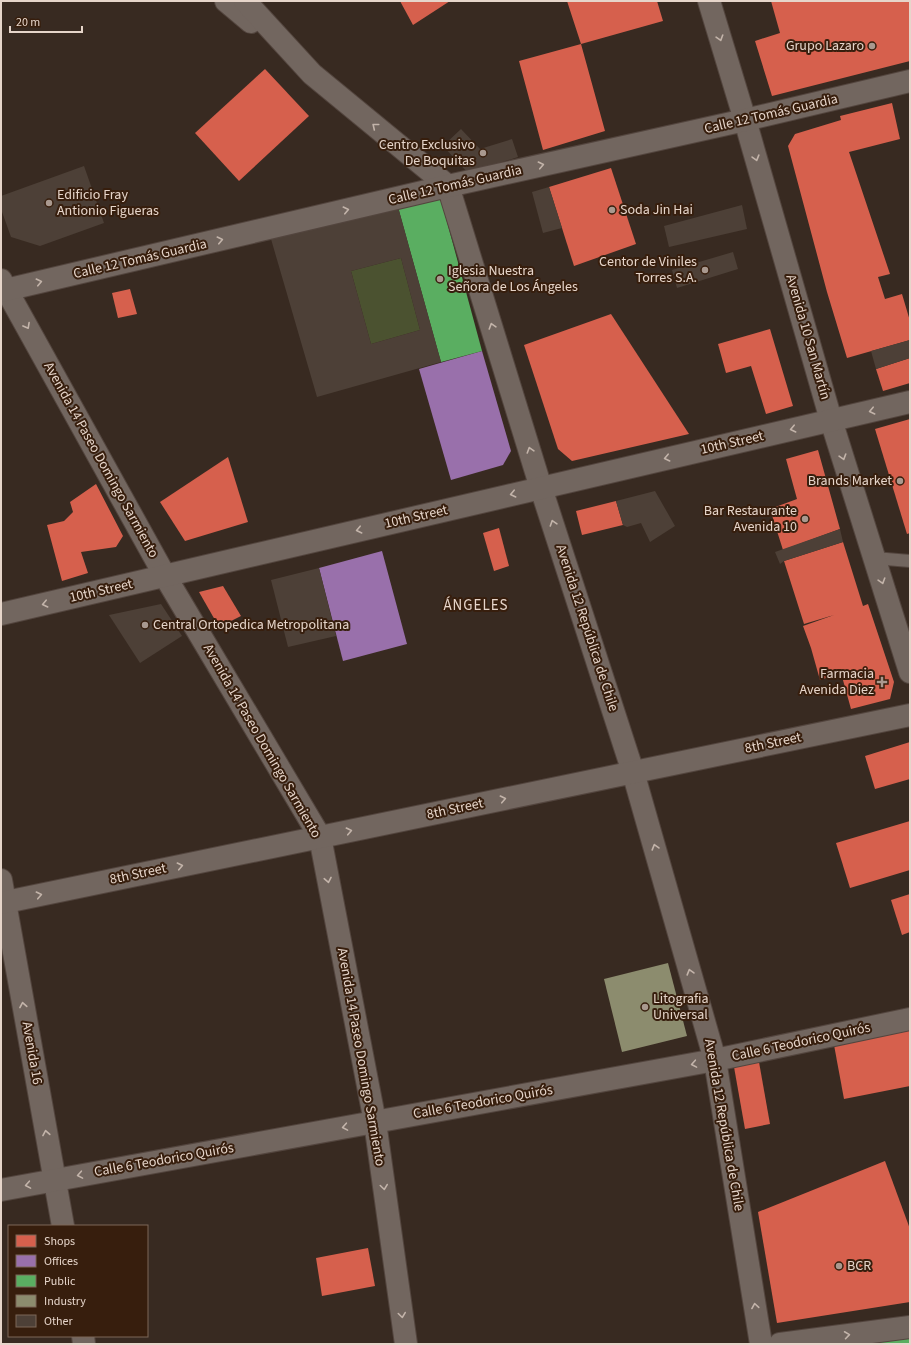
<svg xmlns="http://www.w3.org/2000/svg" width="911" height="1345" viewBox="0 0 911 1345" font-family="'Source Sans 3',sans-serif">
<rect width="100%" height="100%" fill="#382a21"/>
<path fill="#4b5230" d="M401,258L420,330L371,344L351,271Z"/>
<g fill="#d6604d">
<path d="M400,1H450L413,25Z"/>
<path d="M567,1H657L663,21L581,44L605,131L543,150L519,61L581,44Z"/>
<path d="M771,1H910V61L772,96L755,41L780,33Z"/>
<path d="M265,69L309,116L239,181L195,133Z"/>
<path d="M892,103L900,139L849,152L890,274L878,277L885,299L902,294L910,321V340L847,358L827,292L788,146L795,134L841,120L840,116Z"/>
<path d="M611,168L636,244L574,266L549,187Z"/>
<path d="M130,289L137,314L118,318L112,293Z"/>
<path d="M611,314L689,434L572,461L558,449L524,345Z"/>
<path d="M770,329L793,406L766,414L751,366L726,373L718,344Z"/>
<path d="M910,358V383L883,391L876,369Z"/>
<path d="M910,419V533L907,534L875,429Z"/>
<path d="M818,450L840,529L783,550L770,509L797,499L786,459Z"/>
<path d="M228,457L248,522L185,541L160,502Z"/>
<path d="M96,484L123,536L116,547L81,552L88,573L62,581L47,525L64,521L73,512L70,502Z"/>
<path d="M616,501L623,525L582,535L576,511Z"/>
<path d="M499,528L509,566L494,571L483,533Z"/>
<path d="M843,542L863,606L868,604L894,682L890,699L851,709L841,673L820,680L811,648L803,626L834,615L804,624L784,561Z"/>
<path d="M223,586L241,616L219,627L199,592Z"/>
<path d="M910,742V779L875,789L865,756Z"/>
<path d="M910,821V870L850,888L836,843Z"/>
<path d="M910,894V932L902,935L891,900Z"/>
<path d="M910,1030V1086L844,1099L834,1045Z"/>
<path d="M759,1062L770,1124L745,1129L734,1067Z"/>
<path d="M885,1161L910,1229V1302L777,1323L758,1212Z"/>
<path d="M368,1248L375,1286L322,1296L316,1258Z"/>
</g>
<g fill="#9970ab">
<path d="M482,351L511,451L503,465L451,480L419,369Z"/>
<path d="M382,551L407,644L343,661L319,568Z"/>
</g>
<g fill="#5aae61">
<path d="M440,196L482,351L441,362L398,207Z"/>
<path d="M910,1331V1344H838Z"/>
</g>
<path fill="#8c8c6e" d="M668,963L687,1036L622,1052L604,979Z"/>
<g fill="#4d4037" fill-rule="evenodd">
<path d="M461,129L480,149L512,139L518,157L468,173L443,146Z"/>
<path d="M84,166L104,223L40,246L11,237L1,209V196Z"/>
<path d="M549,187L562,228L543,233L532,192Z"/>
<path d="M742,205L747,229L669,247L664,226Z"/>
<path d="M398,207L441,362L317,397L271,239ZM401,258L420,330L371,344L351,271Z"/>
<path d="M733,252L738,269L677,288L672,270Z"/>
<path d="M910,340V358L876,369L871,351Z"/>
<path d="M655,491L675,526L650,542L641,523L627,527L623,525L616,501Z"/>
<path d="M840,529L843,542L784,561L780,564L775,552Z"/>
<path d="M319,568L336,636L288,647L271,580Z"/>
<path d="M161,604L182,636L140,663L109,615Z"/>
</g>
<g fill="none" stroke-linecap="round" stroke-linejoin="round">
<defs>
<path id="lane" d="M874,558L910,561"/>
<g id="street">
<path d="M226,1L251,22"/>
<path d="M245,1L312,74L448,186L541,488L633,772L715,1060L761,1344"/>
<path d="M1,280L165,576L320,837L375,1122L406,1344"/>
<path d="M1,880L63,1226"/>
<path d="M1,903L910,715"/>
<path d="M1,1190L715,1060L910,1019"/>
<path d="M83,1336L84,1344"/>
<path d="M780,1344L910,1327"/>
</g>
<g id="secondary">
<path d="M709,1L745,120L831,420L910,672"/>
<path d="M1,291L448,186L745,120L910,81"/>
<path d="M1,614L910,402"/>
</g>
</defs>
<use href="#lane" stroke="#53453e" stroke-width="14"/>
<use href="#street" stroke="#53453e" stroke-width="24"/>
<use href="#secondary" stroke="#53453e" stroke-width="24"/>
<use href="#lane" stroke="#72665f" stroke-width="12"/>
<use href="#street" stroke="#72665f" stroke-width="22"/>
<use href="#secondary" stroke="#72665f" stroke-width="22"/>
</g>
<defs><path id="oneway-chevron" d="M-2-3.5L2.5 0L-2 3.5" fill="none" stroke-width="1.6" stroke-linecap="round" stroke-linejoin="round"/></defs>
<g stroke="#c3b4aa">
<use href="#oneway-chevron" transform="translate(720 38) rotate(73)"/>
<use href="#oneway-chevron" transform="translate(375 126) rotate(-141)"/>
<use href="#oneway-chevron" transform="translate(756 158) rotate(74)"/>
<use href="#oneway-chevron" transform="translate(541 165) rotate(-12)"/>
<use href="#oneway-chevron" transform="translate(346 210) rotate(-13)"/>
<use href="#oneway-chevron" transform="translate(220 240) rotate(-13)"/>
<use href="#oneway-chevron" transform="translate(39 282) rotate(-13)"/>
<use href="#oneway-chevron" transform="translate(27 326) rotate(61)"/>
<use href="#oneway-chevron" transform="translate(492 326) rotate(-107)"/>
<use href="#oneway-chevron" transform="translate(872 411) rotate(167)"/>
<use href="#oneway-chevron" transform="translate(793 429) rotate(167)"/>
<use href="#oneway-chevron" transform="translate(530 450) rotate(-107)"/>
<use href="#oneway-chevron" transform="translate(843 457) rotate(73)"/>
<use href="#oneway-chevron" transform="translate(667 458) rotate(167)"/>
<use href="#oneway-chevron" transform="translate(513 494) rotate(167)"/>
<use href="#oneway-chevron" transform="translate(553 523) rotate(-108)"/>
<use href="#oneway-chevron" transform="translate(359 530) rotate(167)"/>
<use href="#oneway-chevron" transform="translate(882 581) rotate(73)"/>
<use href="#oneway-chevron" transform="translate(45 604) rotate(167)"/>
<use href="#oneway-chevron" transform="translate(503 799) rotate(-12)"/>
<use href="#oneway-chevron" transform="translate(349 831) rotate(-12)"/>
<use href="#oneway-chevron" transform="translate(655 847) rotate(-106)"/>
<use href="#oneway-chevron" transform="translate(180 866) rotate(-12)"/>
<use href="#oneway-chevron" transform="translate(328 880) rotate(79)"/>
<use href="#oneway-chevron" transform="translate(39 895) rotate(-12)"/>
<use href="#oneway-chevron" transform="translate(690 972) rotate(-106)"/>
<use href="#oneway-chevron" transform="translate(23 1005) rotate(-100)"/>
<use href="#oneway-chevron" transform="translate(694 1064) rotate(170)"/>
<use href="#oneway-chevron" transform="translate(345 1127) rotate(170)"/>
<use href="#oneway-chevron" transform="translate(46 1133) rotate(-100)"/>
<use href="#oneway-chevron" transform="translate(80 1175) rotate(170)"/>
<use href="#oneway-chevron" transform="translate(28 1185) rotate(170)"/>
<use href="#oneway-chevron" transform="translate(384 1187) rotate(82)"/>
<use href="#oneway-chevron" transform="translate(755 1306) rotate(-99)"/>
<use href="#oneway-chevron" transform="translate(402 1315) rotate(82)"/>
<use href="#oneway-chevron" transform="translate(847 1335) rotate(-8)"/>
</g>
<g fill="#a9998f" stroke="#371e0d" stroke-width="1.5">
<circle cx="872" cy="46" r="4"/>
<circle cx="483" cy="153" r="4"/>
<circle cx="49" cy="203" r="4"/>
<circle cx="612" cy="210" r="4"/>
<circle cx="705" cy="270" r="4"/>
<circle cx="440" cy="279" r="4"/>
<circle cx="900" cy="481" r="4"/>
<circle cx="805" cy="519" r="4"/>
<circle cx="145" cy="625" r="4"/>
<path d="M880 676h4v4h4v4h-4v4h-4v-4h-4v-4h4z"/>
<circle cx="645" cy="1007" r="4"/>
<circle cx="839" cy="1266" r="4"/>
</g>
<g text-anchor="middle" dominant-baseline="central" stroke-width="4" stroke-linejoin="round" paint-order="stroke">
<g font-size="14" fill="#e6d5ca" stroke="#371e0d" text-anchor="end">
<text x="864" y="46">Grupo Lazaro</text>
<text x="475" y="145">Centro Exclusivo<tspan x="475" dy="16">De Boquitas</tspan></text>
<text x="57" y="195" text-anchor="start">Edificio Fray<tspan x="57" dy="16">Antionio Figueras</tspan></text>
<text x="620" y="210" text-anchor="start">Soda Jin Hai</text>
<text x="697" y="262">Centor de Viniles<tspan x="697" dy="16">Torres S.A.</tspan></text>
<text x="448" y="271" text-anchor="start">Iglesia Nuestra<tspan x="448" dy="16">Señora de Los Ángeles</tspan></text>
<text x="892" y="481">Brands Market</text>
<text x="797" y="511">Bar Restaurante<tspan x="797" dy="16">Avenida 10</tspan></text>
<text x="153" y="625" text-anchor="start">Central Ortopedica Metropolitana</text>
<text x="874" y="674">Farmacia<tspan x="874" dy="16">Avenida Diez</tspan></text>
<text x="653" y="999" text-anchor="start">Litografia<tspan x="653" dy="16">Universal</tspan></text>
<text x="847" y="1266" text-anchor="start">BCR</text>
</g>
<g font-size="14" fill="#e6d5ca" stroke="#371e0d">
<text transform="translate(771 114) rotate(-13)">Calle 12 Tomás Guardia</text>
<text transform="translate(455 185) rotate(-13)">Calle 12 Tomás Guardia</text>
<text transform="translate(140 259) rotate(-13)">Calle 12 Tomás Guardia</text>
<text transform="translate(808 337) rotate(74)">Avenida 10 San Martín</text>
<text transform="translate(732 443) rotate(-13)">10th Street</text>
<text transform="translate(101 460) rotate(61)">Avenida 14 Paseo Domingo Sarmiento</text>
<text transform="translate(416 517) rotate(-13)">10th Street</text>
<text transform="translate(101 591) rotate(-13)">10th Street</text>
<text transform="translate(587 628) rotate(72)">Avenida 12 República de Chile</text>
<text transform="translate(262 741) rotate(60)">Avenida 14 Paseo Domingo Sarmiento</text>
<text transform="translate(773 743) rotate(-12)">8th Street</text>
<text transform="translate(455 809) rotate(-12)">8th Street</text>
<text transform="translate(138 874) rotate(-12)">8th Street</text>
<text transform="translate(801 1042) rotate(-12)">Calle 6 Teodorico Quirós</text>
<text transform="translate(32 1053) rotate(80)">Avenida 16</text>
<text transform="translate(361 1057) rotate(80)">Avenida 14 Paseo Domingo Sarmiento</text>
<text transform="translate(483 1102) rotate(-10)">Calle 6 Teodorico Quirós</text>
<text transform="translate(724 1125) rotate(80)">Avenida 12 República de Chile</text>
<text transform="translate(164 1160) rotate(-10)">Calle 6 Teodorico Quirós</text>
</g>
<g font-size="15" letter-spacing="1" fill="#e6d5ca" stroke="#371e0d">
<text x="476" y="605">ÁNGELES</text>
</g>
</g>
<rect width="911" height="1345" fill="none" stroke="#e6d5ca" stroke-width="4"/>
<rect x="8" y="1225" width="140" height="112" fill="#371e0d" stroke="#7d6759"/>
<rect x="16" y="1235" width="20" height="12" fill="#d6604d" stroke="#7d6759"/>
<text x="44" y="1245" font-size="12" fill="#e6d5ca">Shops</text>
<rect x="16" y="1255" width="20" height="12" fill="#9970ab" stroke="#7d6759"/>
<text x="44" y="1265" font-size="12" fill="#e6d5ca">Offices</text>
<rect x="16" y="1275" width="20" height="12" fill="#5aae61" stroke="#7d6759"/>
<text x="44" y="1285" font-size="12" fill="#e6d5ca">Public</text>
<rect x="16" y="1295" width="20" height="12" fill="#8c8c6e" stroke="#7d6759"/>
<text x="44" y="1305" font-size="12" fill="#e6d5ca">Industry</text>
<rect x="16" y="1315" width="20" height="12" fill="#4d4037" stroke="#7d6759"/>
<text x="44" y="1325" font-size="12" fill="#e6d5ca">Other</text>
<path d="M10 26v6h72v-6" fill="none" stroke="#e6d5ca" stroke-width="2"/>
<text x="16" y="26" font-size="12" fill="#e6d5ca" stroke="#371e0d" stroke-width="3" paint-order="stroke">20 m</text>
</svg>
